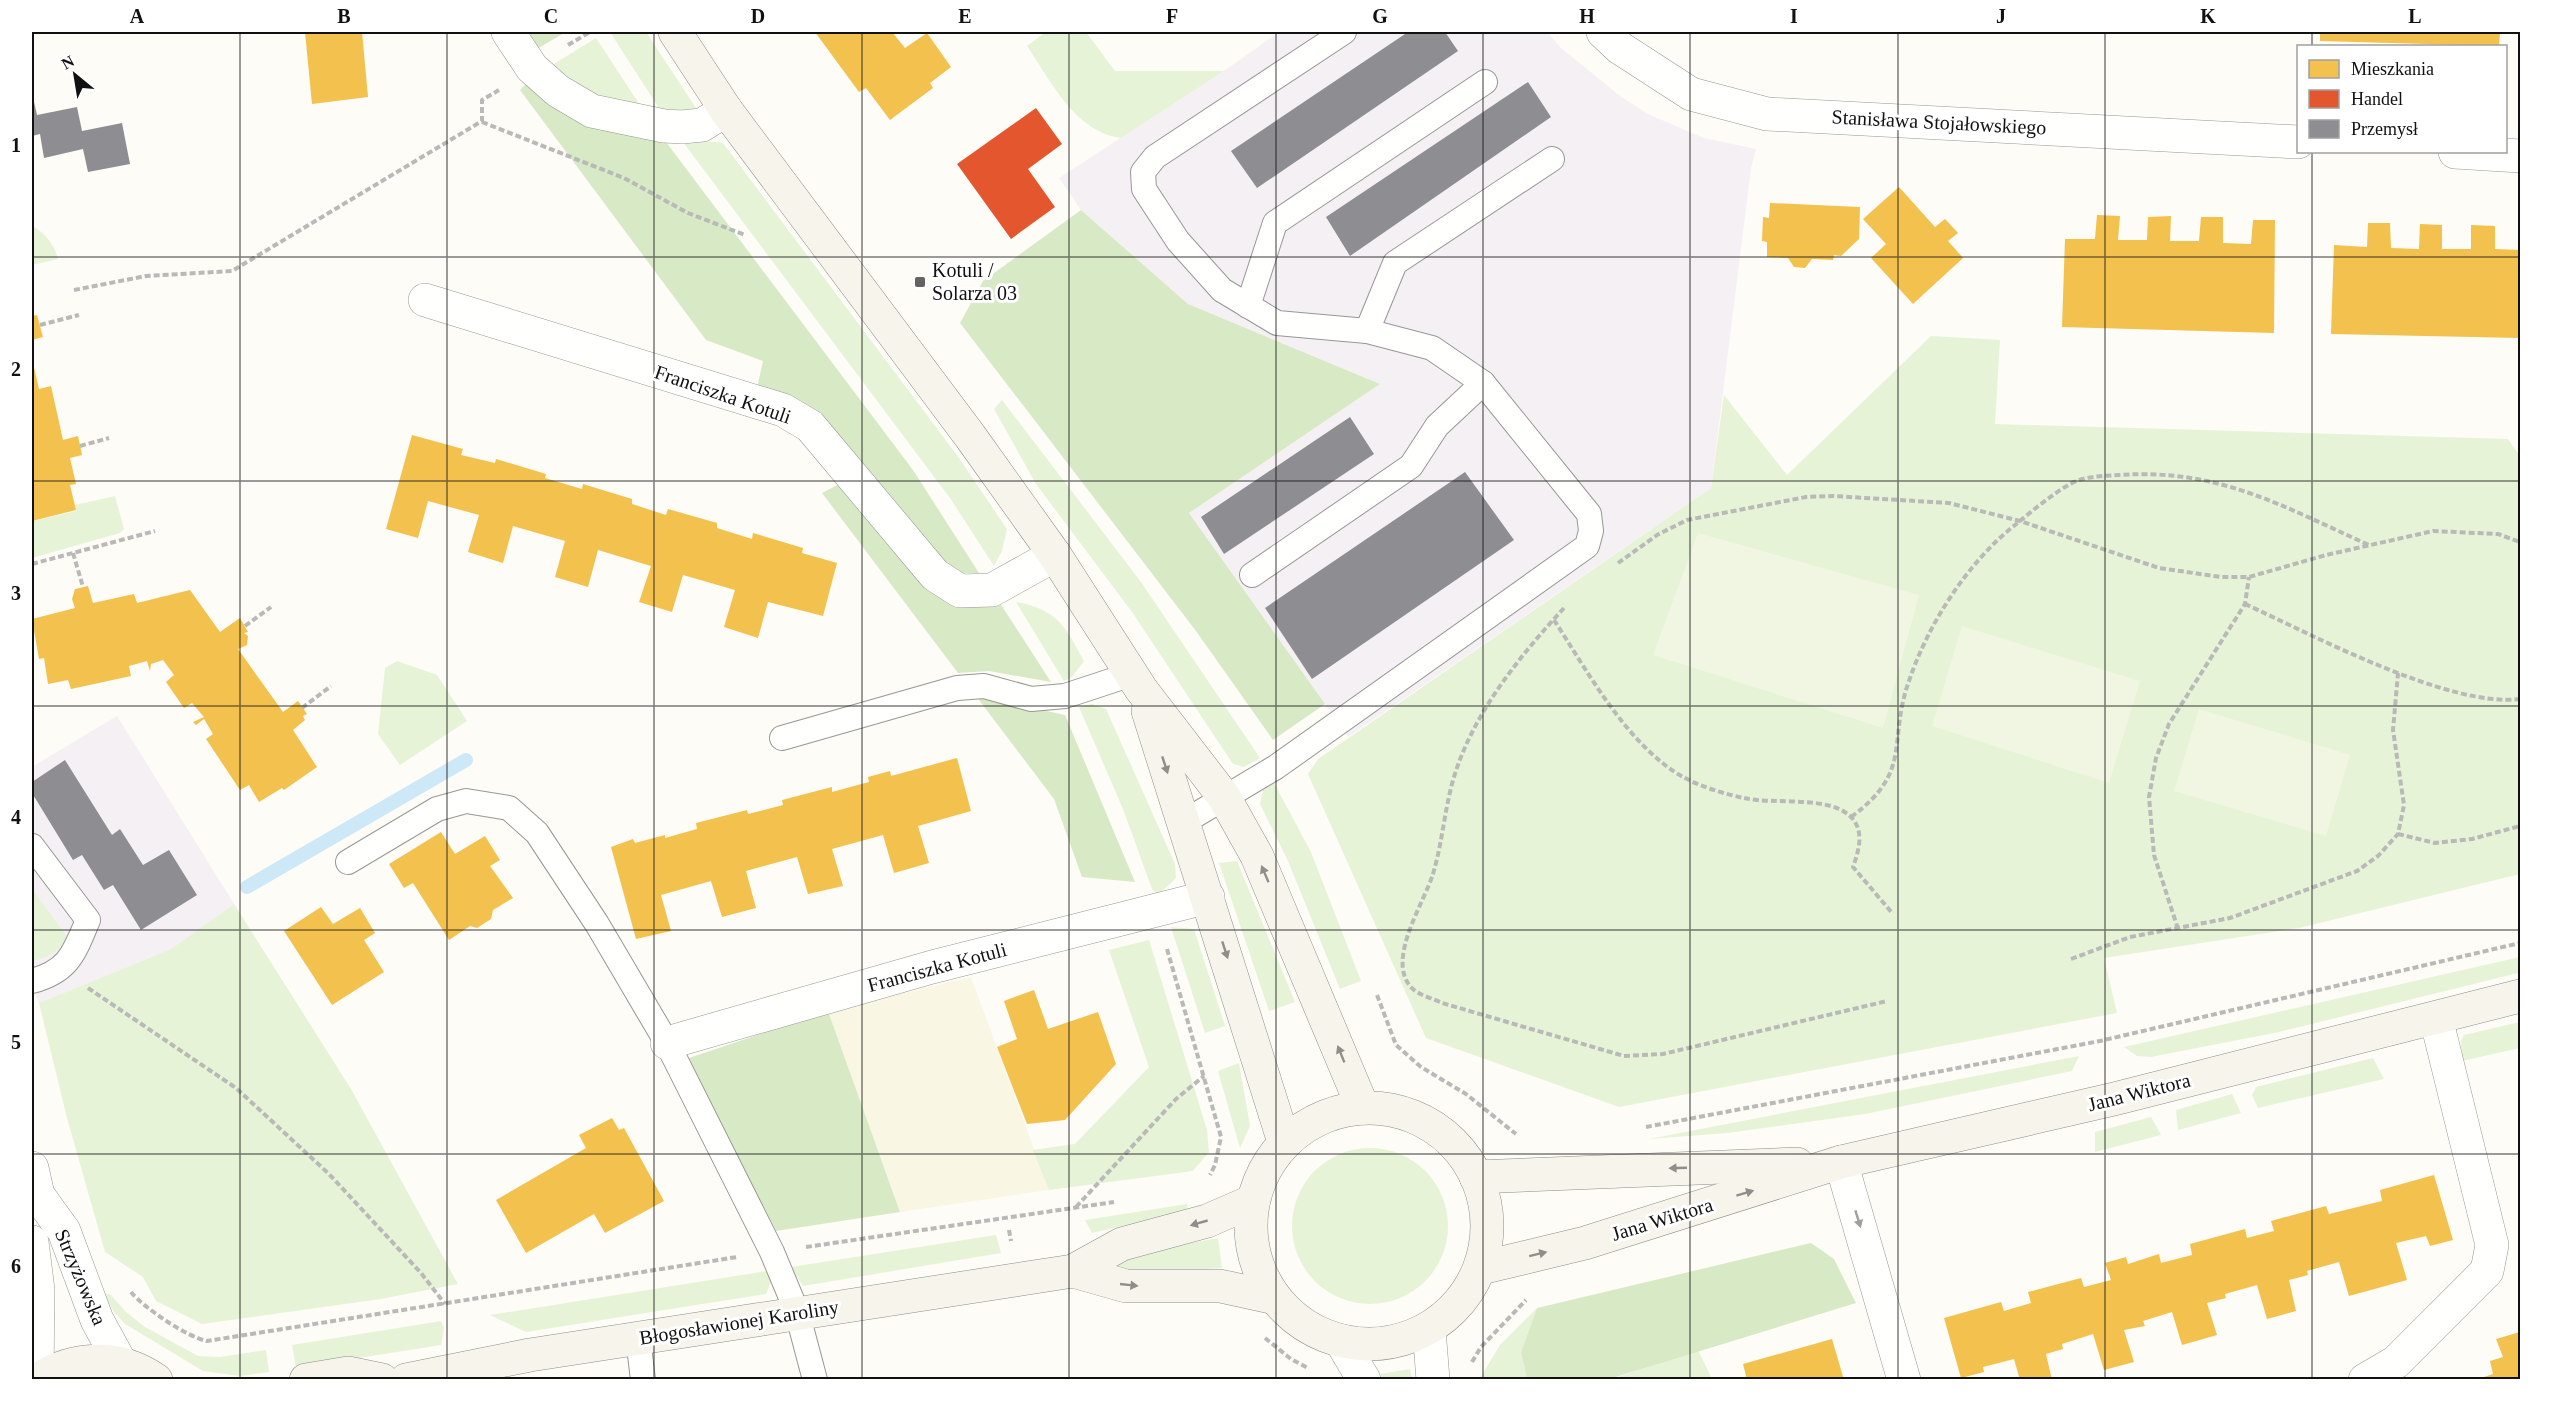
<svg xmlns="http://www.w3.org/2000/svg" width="2552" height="1411" viewBox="0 0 2552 1411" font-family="Georgia,serif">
<rect width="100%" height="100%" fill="#fdfcf7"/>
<g fill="#f5f0f3">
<path d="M1279,32H1547L1561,48L1620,96L1648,114L1704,138L1756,149L1751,168L1711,488L1348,737L1189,513L1380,384L1188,304L1081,210L1059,178L1224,71Z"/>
<path d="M117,716L234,904L171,949L39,1003L32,987V767Z"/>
</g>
<path fill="#f9f7e4" d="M971,977L1049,1190L900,1212L828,1011Z"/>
<g fill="#e7f3d7">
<path d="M610,32H646L696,108L691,112L664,116Z"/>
<path d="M1046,32H1086L1115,71H1224L1121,138C1075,132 1051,81 1027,46Z"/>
<path d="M596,38L647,116L622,111L549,67Z"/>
<path d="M680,138L723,143L959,458L1007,529L1002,551L994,566L950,498Z"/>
<path d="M32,226C45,233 54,244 58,259L32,265Z"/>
<path d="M1931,336L2000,340L1995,424L2508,439L2520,456V874L2299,928L2104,958L2117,1013L1619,1107L1426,1038L1308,774L1318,759L1711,488L1724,395L1787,475Z"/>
<path d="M1002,400L1141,582L1260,758L1244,767L1233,764L1132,612L1036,484L994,409Z"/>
<path d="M115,496L124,529L120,533L32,558V521L76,511L75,505Z"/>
<path d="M1016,602C1059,610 1065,627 1084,661L1072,677L1064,681Z"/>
<path d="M397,661L437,675L467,721L400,765L378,734L385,668Z"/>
<path d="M1092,704L1106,709L1175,864L1176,878L1158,895L1152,889L1123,809L1079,707Z"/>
<path d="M1274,783L1311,852L1361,981L1340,989L1288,861L1260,804L1263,789Z"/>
<path d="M1237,861L1295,1002L1269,1011L1219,863Z"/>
<path d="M32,889L67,937C57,953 50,957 32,961Z"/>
<path d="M234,904L351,1089L458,1284L381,1299L202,1324L156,1301L143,1277L105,1252L67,1118L39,1003L171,949Z"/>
<path d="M1171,927L1194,929L1225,1026L1205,1033Z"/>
<path d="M1149,940L1207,1130L1209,1152L1193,1171L1049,1190L1033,1150L1075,1144L1149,1067L1109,950Z"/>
<path d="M2520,957V973H2518L2279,1032L2151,1057L2137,1056L2124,1047Z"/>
<path d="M2520,1022V1048L2462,1061L2461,1040L2464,1035Z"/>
<path d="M2079,1056L2072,1071L1865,1114L1727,1133L1649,1139Z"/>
<path d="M2373,1058L2384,1079L2258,1108L2252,1095L2256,1087Z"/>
<path d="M1239,1063L1250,1126L1240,1148L1218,1071Z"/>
<path d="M2232,1094L2241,1113L2178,1130L2176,1110Z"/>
<path d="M2151,1117L2161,1135L2095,1152V1132Z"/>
<circle cx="1370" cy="1226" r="78"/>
<path d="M1187,1204L1188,1211L1092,1233L1085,1220Z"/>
<path d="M996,1235L1001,1253L803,1286L791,1267Z"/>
<path d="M1218,1238L1222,1268L1116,1275L1114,1258Z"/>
<path d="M767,1271L771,1282L766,1294L526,1332L490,1315Z"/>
<path d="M103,1293L111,1295L126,1312L145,1327L198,1356L220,1357L266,1350L269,1372L240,1376L203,1371L125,1324L114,1312Z"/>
<path d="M1537,1308L1521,1352L1527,1379L1479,1380L1500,1345Z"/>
<path d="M441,1321L444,1328L441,1345L296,1368L292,1345Z"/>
<path d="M1698,1350L1712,1379L1609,1380Z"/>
<path d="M1410,1369L1412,1379H1383L1380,1374Z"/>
</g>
<g fill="#d8eac5">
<path d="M523,32H566L535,50Z"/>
<path d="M529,81L663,138L913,470L979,573H957L757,388L763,361L706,340L520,90Z"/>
<path d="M1081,210L1188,304L1380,384L1189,513L1325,704L1273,740L1196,631L960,323L983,281Z"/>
<path d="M843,482L928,586L1000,603L1051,682L989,671L958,673L822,493Z"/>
<path d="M976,696L1065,715L1135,882L1082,877L1054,799Z"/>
<path d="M828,1011L900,1212L776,1231L686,1059Z"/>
<path d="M1811,1243L1834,1259L1856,1303L1609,1379H1527L1521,1352L1537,1308Z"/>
</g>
<g fill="#f0f6e1">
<path d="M1698,533L1919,595L1883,728L1653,655Z"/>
<path d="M1962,626L2140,681L2109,783L1932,726Z"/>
<path d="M2199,709L2350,755L2326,836L2174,791Z"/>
</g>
<g fill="#f2c14e">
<path d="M305,32H362L368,97L312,104Z"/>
<path d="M815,32H892L905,48L927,33L951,67L930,83L933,88L890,120L866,88L859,92Z"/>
<path d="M2320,32H2500L2499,46L2320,41Z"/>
<path d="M1899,187L1935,227L1945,219L1958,233L1948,241L1963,258L1913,304L1871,258L1886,244L1863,219Z"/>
<path d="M1770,203L1860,207L1859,239L1841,256L1834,255L1833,260L1812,259L1805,268L1794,267L1788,258L1767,257V242L1762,241L1763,217L1769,218Z"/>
<path d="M2097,215L2120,216L2118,240H2147L2148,217L2171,216L2170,241H2199L2201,217H2223V243L2251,244L2253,220H2275L2274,333L2062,327L2065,239H2095Z"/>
<path d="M2368,223H2390L2391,248L2419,249L2420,224L2442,225V249H2471V225L2495,226V249L2520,250V338L2331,334L2334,245L2367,247Z"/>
<path d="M37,315L43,337L32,340V316Z"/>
<path d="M32,359L39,389L51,386L63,440L78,436L82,455L70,458L76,484L70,485L76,510L32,521Z"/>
<path d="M412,435L463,449L461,455L495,463L496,459L546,474L545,478L582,489L583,484L632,499V504L666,515L668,509L717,523V528L752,539L753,533L803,548L802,553L837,563L823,616L768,602L758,638L724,627L735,590L683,575L672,612L639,602L651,566L598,550L588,587L555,577L565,541L513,526L503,563L468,552L479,515L428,501L418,538L386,529Z"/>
<path d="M88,586L93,603L134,594L137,603L190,590L220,632L240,618L248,632L244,633L248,636L247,645L238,649L283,712L298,701L307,714L303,716L305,720L293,730L317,767L284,790L282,788L259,802L249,785L240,790L206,739L213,734L204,719L196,725L193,722L204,717L192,703L184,708L166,682L174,675L163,660L151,664L150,671L147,661L129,666L131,676L71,689L68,680L48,684L44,658L39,659L32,619L75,608L72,599L75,589Z"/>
<path d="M957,758L971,811L918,826L929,863L894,873L883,835L832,849L843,886L808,894L797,857L746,871L756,908L722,917L711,881L661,895L671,931L636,939L611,847L633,839L635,843L665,835V838L697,829L696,823L747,810L748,814L783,805L782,800L832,787V792L869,782L868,777L890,771L891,776Z"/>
<path d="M441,832L455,854L485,836L500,860L490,866L513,898L493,910L491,919L477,928L470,926L449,940L413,883L404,888L389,864Z"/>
<path d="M321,907L333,924L360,908L375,933L364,940L384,972L332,1005L284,931Z"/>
<path d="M1034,990L1048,1029L1098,1012L1116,1064L1065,1120L1027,1124L997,1047L1017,1039L1004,1001Z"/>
<path d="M612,1118L619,1130L624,1128L664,1201L605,1233L594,1214L526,1253L496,1200L586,1148L579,1135Z"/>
<path d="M2434,1175L2453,1240L2430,1246L2426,1236L2396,1243L2407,1280L2349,1296L2339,1262L2307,1271L2308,1275L2289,1280L2296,1311L2267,1319L2257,1285L2225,1294L2226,1298L2207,1303L2217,1335L2182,1345L2172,1312L2143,1321L2145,1326L2124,1330L2134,1362L2104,1370L2093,1334L2062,1344L2063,1349L2046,1354L2052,1380H2020L2014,1359L1983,1367L1984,1372L1961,1378L1944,1318L2001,1302L2004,1311L2031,1303L2028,1292L2081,1278L2084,1287L2111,1280L2105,1263L2126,1257L2128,1264L2159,1254L2161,1263L2192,1255L2190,1244L2245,1229L2247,1238L2274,1231L2271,1221L2326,1206L2329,1214L2382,1201L2380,1190Z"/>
<path d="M2520,1332V1380H2475L2493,1374L2490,1361L2503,1357L2496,1339Z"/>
<path d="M1832,1339L1844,1380H1747L1743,1364Z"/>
</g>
<path fill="#e4572e" d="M1036,108L1062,144L1028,169L1055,207L1011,239L957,164Z"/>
<g fill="#8d8d92">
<path d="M1408,32H1445L1458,51L1257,188L1231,151Z"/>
<path d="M1528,82L1551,117L1350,256L1326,217Z"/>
<path d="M32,93L37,115L77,107L82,131L122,123L130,164L88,172L83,149L44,158L40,134L32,136Z"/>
<path d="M1350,417L1374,454L1224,554L1201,517Z"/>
<path d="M1465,472L1514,540L1312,679L1265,608Z"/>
<path d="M65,760L112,835L120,829L143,865L169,850L197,895L141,930L113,885L104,890L82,855L73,860L32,793V782Z"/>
</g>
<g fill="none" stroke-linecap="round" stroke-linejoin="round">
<path stroke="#cde8f7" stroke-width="14" d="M247,887L466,760"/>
<defs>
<g id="lane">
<path d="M1248,306L1275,223L1485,82"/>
<path d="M1367,331L1395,263L1552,159"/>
<path d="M1252,575L1411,466L1437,426L1483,383"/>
<path d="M782,738L957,688L984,686L1031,699L1065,696L1132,674"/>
<path d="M1184,822L1276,767L1587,546L1591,531L1589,514L1483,383L1432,348L1367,331L1277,323L1222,290L1178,241L1144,189L1143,172L1155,157L1344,32"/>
<path d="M32,846L88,920C74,953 69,971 32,981"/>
<path d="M348,862L437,809L466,801L509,808L537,833L597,924L667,1043L772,1252L797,1312L815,1380"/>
<path d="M638,1338L643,1380"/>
</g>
<g id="street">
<path d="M508,32L532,68L558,91L592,111L664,126L682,127L702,125L726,110"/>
<path d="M1603,32L1620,48L1691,94L1767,114L2298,142"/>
<path d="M2455,152L2520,156"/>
<path d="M425,300L783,410L810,426L935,575L960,591L992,590L1055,555"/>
<path d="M667,1043L932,967L1208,897"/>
<path d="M1841,1162L1904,1380"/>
<path d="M32,1168L38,1195L64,1231L97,1320L120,1362"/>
<path d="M32,1242L38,1290L37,1379"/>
<path d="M1429,1329L1433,1380"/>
<path d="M1341,1341L1364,1380"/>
<path d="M2365,1380L2396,1362L2487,1271L2492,1245L2436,1018"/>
</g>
<g id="secondary">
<path d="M675,32L726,110L970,436L1055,555L1141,689L1224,797L1257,856L1363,1108"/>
<path d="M1148,711L1284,1142"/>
<circle cx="1369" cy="1226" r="118"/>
<path d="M1476,1177L1797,1164"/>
<path d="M1481,1268L1585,1243L1841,1162L2114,1099L2520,996"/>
<path d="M1073,1271L1126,1286H1220L1275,1298"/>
<path d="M37,1380C74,1356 119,1354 156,1380"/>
<path d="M306,1380L348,1373L382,1380"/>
<path d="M406,1380L530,1355L1073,1271L1122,1244L1207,1221L1253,1201"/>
</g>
</defs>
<use href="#lane" stroke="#979795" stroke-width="26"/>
<use href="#street" stroke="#979795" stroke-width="34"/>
<use href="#secondary" stroke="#8e8d8b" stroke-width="34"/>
<g stroke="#b9b9b8" stroke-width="4" stroke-dasharray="6 3" stroke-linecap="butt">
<path d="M568,45L590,32"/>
<path d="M482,122L624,178L688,213L745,235"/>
<path d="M74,290L146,276L232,271L482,121V100L499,90"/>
<path d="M40,325L79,315"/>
<path d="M80,446L109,438"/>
<path d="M73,553L83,587"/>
<path d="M1618,563L1657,535L1687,520L1806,497L1833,496L1949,503L2020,521L2159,568L2221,577H2249L2326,555L2433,531L2498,534L2520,542"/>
<path d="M32,564L155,531"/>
<path d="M2245,604C2313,635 2449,708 2520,699"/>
<path d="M1564,608C1518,658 1470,717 1452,784C1444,814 1442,844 1433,874C1424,903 1387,958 1410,986C1417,995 1432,998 1442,1003L1624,1056L1663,1054L1887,1001"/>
<path d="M1554,620C1588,672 1627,745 1683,777C1701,787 1725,794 1744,798C1774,805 1827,795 1850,816C1865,830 1859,850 1853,867L1893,914"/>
<path d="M245,626L271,607"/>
<path d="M302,708L331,686"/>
<path d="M1851,817C1914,771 1887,742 1909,681C1928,624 1968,562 2015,525C2032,511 2051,495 2070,484C2085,476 2102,476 2119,475C2218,468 2282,506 2369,545"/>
<path d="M2398,834L2435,843L2472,839L2520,826"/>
<path d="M2178,929L2154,855L2149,797L2156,758L2169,724L2245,604L2249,577"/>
<path d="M1167,949L1221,1137L1215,1165L1210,1175"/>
<path d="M2071,959L2130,937L2230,918L2357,871L2378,856L2398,834L2404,805L2393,730L2398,673"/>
<path d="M88,988L236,1088L329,1174L421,1273L445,1304"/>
<path d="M1377,995L1396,1045L1421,1067L1466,1094L1516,1134"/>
<path d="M1646,1127L2100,1041L2520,943"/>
<path d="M1076,1207L1176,1099L1204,1076"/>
<path d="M1009,1230L1011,1241"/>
<path d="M806,1247L1114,1202"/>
<path d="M131,1292C144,1308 187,1337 207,1341L737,1257"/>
<path d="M1265,1338L1291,1359L1308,1368"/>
<path d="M1472,1362L1481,1347L1526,1300"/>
</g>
<use href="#lane" stroke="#fffffe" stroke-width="24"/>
<use href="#street" stroke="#fffffe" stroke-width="33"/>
<use href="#secondary" stroke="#f6f4eb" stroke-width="33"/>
</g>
<defs><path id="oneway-solid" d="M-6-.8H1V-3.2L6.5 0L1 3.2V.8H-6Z" transform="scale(1.5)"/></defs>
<g fill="#8f8e89">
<use href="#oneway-solid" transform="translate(1165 765) rotate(72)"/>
<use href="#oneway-solid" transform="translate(1265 874) rotate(-113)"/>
<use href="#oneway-solid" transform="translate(1225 950) rotate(72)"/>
<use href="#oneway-solid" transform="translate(1341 1054) rotate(-112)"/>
<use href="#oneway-solid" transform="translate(1678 1168) rotate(178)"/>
<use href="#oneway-solid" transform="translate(1745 1193) rotate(-17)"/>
<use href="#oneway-solid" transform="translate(1199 1223) rotate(164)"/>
<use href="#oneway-solid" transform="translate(1538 1254) rotate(-14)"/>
<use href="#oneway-solid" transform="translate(1129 1285) rotate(6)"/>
</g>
<use fill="#a0a09f" href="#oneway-solid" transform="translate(1858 1219) rotate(73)"/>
<path fill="none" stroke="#111" stroke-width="1.5" stroke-opacity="0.55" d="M240,32V1380M447,32V1380M654,32V1380M862,32V1380M1069,32V1380M1276,32V1380M1483,32V1380M1690,32V1380M1898,32V1380M2105,32V1380M2312,32V46M2312,152V1380M32,257H2520M32,481H2520M32,706H2520M32,930H2520M32,1154H2520"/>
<rect fill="#646362" stroke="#fff" stroke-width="2" x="914" y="276" width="12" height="12" rx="3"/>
<g text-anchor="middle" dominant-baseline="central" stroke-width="6" stroke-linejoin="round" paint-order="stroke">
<g font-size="20" fill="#111" stroke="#fff">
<text transform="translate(1939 122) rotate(3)">Stanisława Stojałowskiego</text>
<text transform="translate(723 394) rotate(19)">Franciszka Kotuli</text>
<text transform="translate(937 967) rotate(-15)">Franciszka Kotuli</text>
<text transform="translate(2139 1092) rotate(-14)">Jana Wiktora</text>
<text transform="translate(1662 1219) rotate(-17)">Jana Wiktora</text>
<text transform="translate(81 1277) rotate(67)">Strzyżowska</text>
<text transform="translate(739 1322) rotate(-9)">Błogosławionej Karoliny</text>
</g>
<g font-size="20" fill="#111" stroke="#fff" text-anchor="start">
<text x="932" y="270">Kotuli /<tspan x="932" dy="23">Solarza 03</tspan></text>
</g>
</g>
<rect width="2552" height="1411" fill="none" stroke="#ffffff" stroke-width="66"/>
<rect x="2297" y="45" width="210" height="108" fill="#ffffff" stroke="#a0a0a0" stroke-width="1.5"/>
<rect x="2309" y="60" width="30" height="18" fill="#f2c14e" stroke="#a0a0a0" stroke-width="1.5"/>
<text x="2351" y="75" font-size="18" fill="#111111">Mieszkania</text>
<rect x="2309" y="90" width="30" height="18" fill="#e4572e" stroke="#a0a0a0" stroke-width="1.5"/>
<text x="2351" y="105" font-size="18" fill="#111111">Handel</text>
<rect x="2309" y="120" width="30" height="18" fill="#8d8d92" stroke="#a0a0a0" stroke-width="1.5"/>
<text x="2351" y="135" font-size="18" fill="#111111">Przemysł</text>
<g transform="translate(75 75) rotate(330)" stroke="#ffffff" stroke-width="4.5" paint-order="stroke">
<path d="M0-4.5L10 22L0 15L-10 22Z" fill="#111111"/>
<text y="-9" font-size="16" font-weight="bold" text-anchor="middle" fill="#111111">N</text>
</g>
<rect x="33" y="33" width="2486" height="1345" fill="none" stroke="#111" stroke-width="2"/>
<g font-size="20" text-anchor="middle" font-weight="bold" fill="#111">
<text x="137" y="23">A</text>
<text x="344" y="23">B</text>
<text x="551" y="23">C</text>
<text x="758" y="23">D</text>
<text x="965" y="23">E</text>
<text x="1172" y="23">F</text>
<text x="1380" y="23">G</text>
<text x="1587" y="23">H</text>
<text x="1794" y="23">I</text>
<text x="2001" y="23">J</text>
<text x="2208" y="23">K</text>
<text x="2415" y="23">L</text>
<text x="16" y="152">1</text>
<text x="16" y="376">2</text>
<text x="16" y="600">3</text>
<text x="16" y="824">4</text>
<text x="16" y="1049">5</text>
<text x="16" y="1273">6</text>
</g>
</svg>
